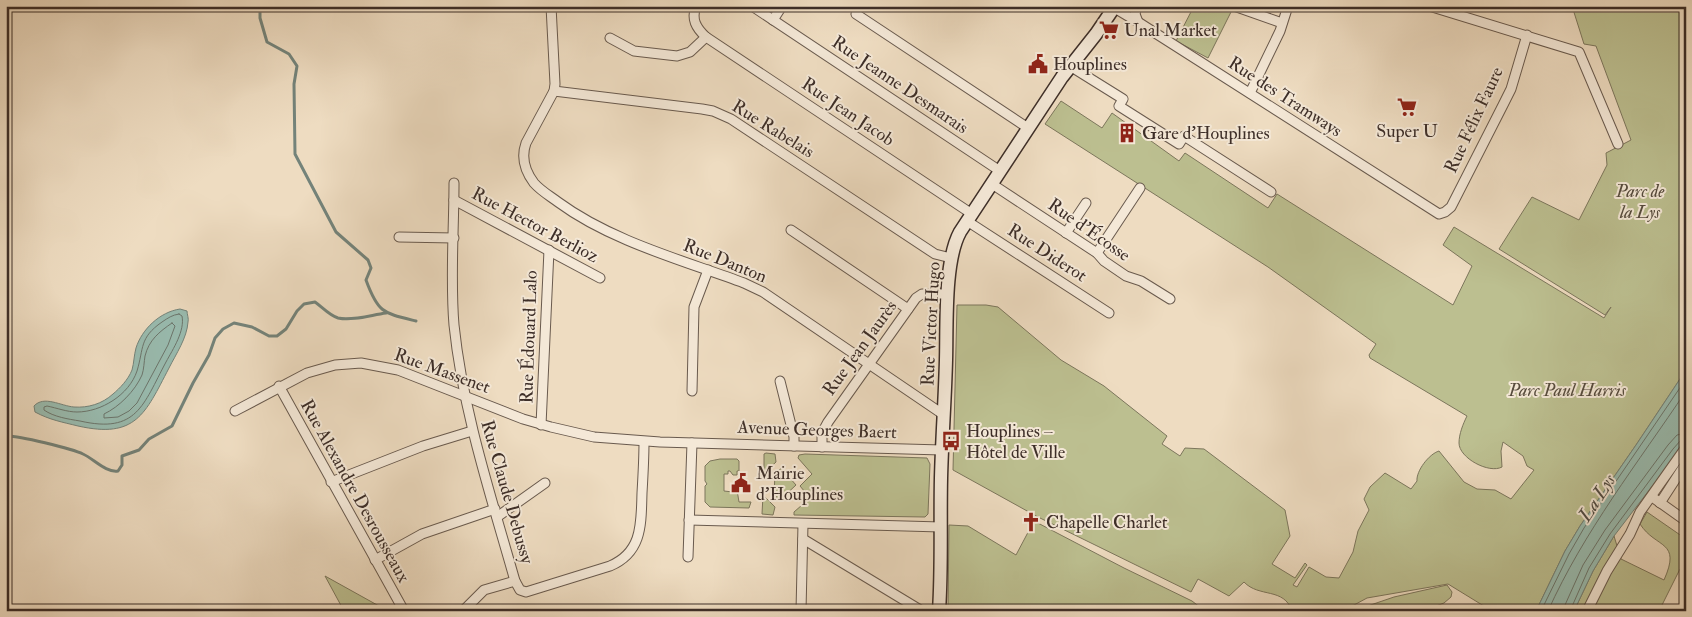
<svg xmlns="http://www.w3.org/2000/svg" width="1692" height="617" viewBox="0 0 1692 617" font-family="'IM FELL Double Pica',serif">
<rect width="100%" height="100%" fill="#eedcc1"/>
<filter id="stains"><feTurbulence type="fractalNoise" baseFrequency=".004" numOctaves="4"/><feColorMatrix values="0 0 0 0 .2 0 0 0 0 .09 0 0 0 0 .02 0 0 0 .5 -.17"/></filter>
<radialGradient id="worn" r=".72"><stop offset=".6" stop-color="#630" stop-opacity="0"/><stop offset="1" stop-color="#630" stop-opacity=".3"/></radialGradient>
<g fill="#bcbf90" stroke="#7c765c">
<path d="M1194,6H1217L1231,12L1208,58L1176,41Z"/>
<path d="M1572,6H1686V370L1636,445L1580,526L1565,551L1536,611H1492L1448,584L1367,598L1343,611H1292C1284,587 1259,598 1244,582L1229,596L1198,579L1191,592L1038,517L953,470L957,305H986L998,307L1061,360L1104,386L1167,436L1162,444L1180,456L1185,448L1204,449L1285,510L1290,536L1272,564L1295,578L1305,563L1307,565L1293,585L1297,587L1309,567L1326,577L1339,578L1353,552L1358,531L1369,510L1364,499L1370,487L1385,473L1411,489L1417,481C1416,471 1429,454 1439,451L1464,482L1477,489L1495,490L1511,499L1534,470L1527,466L1523,456L1503,442L1501,451L1502,467C1489,474 1459,458 1459,443C1459,434 1463,424 1467,416L1370,358L1369,355L1376,344L1268,267L1045,124L1061,101L1102,128L1112,113L1179,161L1185,153L1268,208L1277,194L1453,305L1472,266L1443,245L1454,227L1604,318L1611,307L1605,315L1499,249L1532,197L1579,220L1607,165L1606,153L1631,140L1596,46L1584,44Z"/>
<path d="M766,453L775,454L776,462L764,473V454Z"/>
<path d="M805,454L927,458L930,464L928,514L925,517L794,515V512L810,498L800,486L812,474L798,458L799,455Z"/>
<path d="M720,459H737L739,461V471H737V475H733L730,471H728V474H724V491L733,492V490H737L739,502H751L749,508L710,507L705,502V486L707,484L705,481V466L710,461Z"/>
<path d="M780,469H782L796,485L781,499H778L774,494L775,474Z"/>
<path d="M763,495L775,507L773,515L762,514Z"/>
<path d="M1647,512L1686,539V570L1680,569L1659,611H1574L1593,571L1614,536L1621,559L1664,580C1682,540 1656,549 1640,524Z"/>
<path d="M1034,521L1124,568L1192,601L1205,611H948L949,525L968,526L1016,555Z"/>
<path d="M325,576L388,611H344Z"/>
<path d="M1447,585L1452,592L1451,597L1444,603L1423,611H1353L1394,597Z"/>
</g>
<g fill="#99bcb0" stroke="#74837a">
<path d="M180,309L187,311C187,314 189,319 188,322C187,338 176,354 169,368C145,414 136,439 78,426C62,422 50,420 35,412L34,406C44,395 61,406 74,407C88,408 102,404 113,394C120,388 128,380 132,370C134,363 134,355 136,348C142,329 160,312 180,309Z"/>
<path d="M1686,370V442L1614,536L1593,571L1574,611H1536L1565,551L1580,526L1636,445Z"/>
</g>
<g fill="none" stroke-linecap="round" stroke-linejoin="round">
<g stroke="#6b756c" stroke-width="1">
<path d="M179,314L182,316C185,331 173,349 166,362C143,405 137,434 80,421C68,419 54,417 44,410V407L47,406C57,408 67,412 77,412C101,412 129,395 137,371C144,348 139,338 162,322C168,318 172,315 179,314Z"/>
<path d="M172,323L175,326L168,345L137,403L129,411L118,417L104,418V414C119,407 135,391 142,375C144,369 144,362 145,356C149,340 159,332 172,323Z"/>
<path d="M1541,611L1569,554L1584,528L1686,379"/>
<path d="M1548,611C1584,531 1638,463 1686,391"/>
<path d="M1564,611L1565,605L1583,565L1605,530L1668,445L1677,435L1686,433"/>
<path d="M1570,611L1589,568L1610,534L1673,449L1681,440L1686,439"/>
</g>
<g stroke="#74837a" stroke-width="3">
<path d="M260,6V18L267,42L289,54L297,66L294,84L295,154L336,232L368,260L371,268L366,280C378,313 383,313 416,321"/>
<path d="M6,436C17,435 73,449 83,454C94,459 106,473 118,471L122,465V456L139,450L149,439L172,426L193,383L209,355L215,338L223,329L234,323L252,327L269,336H277L286,329L297,311L304,304L315,302C322,307 330,316 338,318C353,321 371,315 386,313"/>
</g>
<defs>
<g id="street">
<path d="M551,6L555,84L554,91L526,143C521,157 525,171 534,183C541,191 550,196 558,202C611,241 682,260 744,283L763,292L944,415"/>
<path d="M696,6C691,19 696,28 706,37L972,214"/>
<path d="M752,6L1000,171"/>
<path d="M1111,6L1138,22L1439,214L1445,212L1451,207L1503,105L1511,89L1527,35"/>
<path d="M1137,6L1135,14L1138,22"/>
<path d="M1234,6L1282,23"/>
<path d="M1429,6L1579,52L1618,144"/>
<path d="M856,14L1028,128"/>
<path d="M773,20L782,6"/>
<path d="M610,38L634,51L677,56L690,52L706,37"/>
<path d="M1070,66L1123,99L1119,106L1179,144L1184,136L1271,192"/>
<path d="M554,91L702,109L713,111L731,119L935,254L951,258"/>
<path d="M1250,93L1280,31L1288,6"/>
<path d="M454,183C454,229 450,279 454,325C463,412 491,496 515,581L520,590L526,592L610,566C643,552 641,523 642,493C643,476 644,459 644,442"/>
<path d="M992,184L1097,253L1104,261L1126,276L1141,281L1170,299"/>
<path d="M454,200L600,278"/>
<path d="M967,221L1109,313"/>
<path d="M791,230L908,309"/>
<path d="M1066,233L1086,203"/>
<path d="M399,237L454,238"/>
<path d="M1097,253L1140,188"/>
<path d="M780,381L794,437V446"/>
<path d="M279,386L404,611"/>
<path d="M692,391L694,307L708,270"/>
<path d="M235,411L307,373L335,365L361,363L398,370L523,419L551,427L594,437L660,442L942,450"/>
<path d="M541,425L549,250"/>
<path d="M822,447V433L828,422L916,298L922,294H948"/>
<path d="M331,482L423,446L472,431"/>
<path d="M1655,499L1686,521"/>
<path d="M1660,503L1686,463"/>
<path d="M497,517L545,483"/>
<path d="M689,520L941,527"/>
<path d="M803,539L922,611"/>
<path d="M688,557L692,443"/>
<path d="M375,560L422,534L495,509"/>
<path d="M463,611L484,590L515,581"/>
<path d="M801,611L803,524"/>
<path d="M1587,611L1607,571L1630,534L1640,512L1686,447"/>
</g>
<path id="secondary" d="M939,611C942,566 940,522 941,478C942,438 945,399 946,360C947,326 944,261 960,232L1062,77L1096,34L1115,6"/>
</defs>
<use href="#street" stroke="#695a4e" stroke-width="11"/>
<use href="#secondary" stroke="#3d2e28" stroke-width="15"/>
<use href="#street" stroke="#f4e8d7" stroke-width="9"/>
<use href="#secondary" stroke="#f4e8d7" stroke-width="12"/>
</g>
<defs>
<symbol id="supermarket-bare" viewBox="-9 -9 18 18"><path d="M-6-5.5h2.5l.6 2H6L4.5 2H-2.5L-4.4-4H-6ZM-1.5 3.2a1.3 1.3 0 1 0 .1 0ZM3 3.2a1.3 1.3 0 1 0 .1 0Z" fill="#8f2418" stroke="#f4e8d7" stroke-width="2.5" paint-order="stroke"/></symbol>
<symbol id="civic-bare" viewBox="-9 -9 18 18"><path d="M-.6-6.5H3V-4.5H.6V-3L4-1V1h2V6H-6V1h2V-1L-.6-3ZM-1.2 2.5V6h2.4V2.5Z" fill="#8f2418" stroke="#f4e8d7" stroke-width="2.5" paint-order="stroke"/></symbol>
<symbol id="building-bare" viewBox="-9 -9 18 18"><path d="M-4-6H4V6H1V3H-1V6H-4ZM-2.5-4.3h1.7v1.8h-1.7ZM.8-4.3h1.7v1.8H.8ZM-2.5-1h1.7V.8h-1.7ZM.8-1h1.7V.8H.8Z" fill="#8f2418" stroke="#f4e8d7" stroke-width="2.5" paint-order="stroke"/></symbol>
<symbol id="bus-bare" viewBox="-9 -9 18 18"><path d="M-5-6H5V4H4V6H2V4H-2V6H-4V4H-5ZM-3.5-4V0h7V-4ZM-3.5 1.2v1.5H-2V1.2ZM2 1.2v1.5H3.5V1.2Z" fill="#8f2418" stroke="#f4e8d7" stroke-width="2.5" paint-order="stroke"/></symbol>
<symbol id="church-bare" viewBox="-9 -9 18 18"><path d="M-1.2-6h2.4v3.5h3.3v2.4h-3.3V6h-2.4V-.1h-3.3v-2.4h3.3Z" fill="#8f2418" stroke="#f4e8d7" stroke-width="2.5" paint-order="stroke"/></symbol>
</defs>
<g fill-rule="evenodd">
<use href="#supermarket-bare" x="1095" y="16" width="28" height="28"/>
<use href="#civic-bare" x="1024" y="50" width="28" height="28"/>
<use href="#supermarket-bare" x="1393" y="93" width="28" height="28"/>
<use href="#building-bare" x="1113" y="119" width="28" height="28"/>
<use href="#bus-bare" x="937" y="427" width="28" height="28"/>
<use href="#civic-bare" x="727" y="469" width="28" height="28"/>
<use href="#church-bare" x="1017" y="508" width="28" height="28"/>
</g>
<g text-anchor="middle" dominant-baseline="central" stroke-width="4" stroke-linejoin="round" paint-order="stroke">
<g font-size="18" fill="#3d2e28" stroke="#f4e8d7" text-anchor="start">
<text x="1124" y="30">Unal Market</text>
<text x="1053" y="64">Houplines</text>
<text x="1407" y="131" text-anchor="middle">Super U</text>
<text x="1142" y="133">Gare d'Houplines</text>
<text x="966" y="431">Houplines –<tspan x="966" dy="21">Hôtel de Ville</tspan></text>
<text x="756" y="473">Mairie<tspan x="756" dy="21">d'Houplines</tspan></text>
<text x="1046" y="522">Chapelle Charlet</text>
</g>
<g font-size="18" fill="#3d2e28" stroke="#f4e8d7">
<text transform="translate(900 85) rotate(34)">Rue Jeanne Desmarais</text>
<text transform="translate(1285 97) rotate(33)">Rue des Tramways</text>
<text transform="translate(848 112) rotate(34)">Rue Jean Jacob</text>
<text transform="translate(1474 120) rotate(-65)">Rue Félix Faure</text>
<text transform="translate(773 129) rotate(32)">Rue Rabelais</text>
<text transform="translate(535 225) rotate(28)">Rue Hector Berlioz</text>
<text transform="translate(1089 230) rotate(35)">Rue d'Écosse</text>
<text transform="translate(1047 253) rotate(33)">Rue Diderot</text>
<text transform="translate(725 261) rotate(22)">Rue Danton</text>
<text transform="translate(931 324) rotate(-87)">Rue Victor Hugo</text>
<text transform="translate(529 337) rotate(-88)">Rue Édouard Lalo</text>
<text transform="translate(860 348) rotate(-54)">Rue Jean Jaurès</text>
<text transform="translate(442 371) rotate(20)">Rue Massenet</text>
<text transform="translate(817 430) rotate(2)">Avenue Georges Baert</text>
<text transform="translate(355 491) rotate(61)">Rue Alexandre Desrousseaux</text>
<text transform="translate(507 492) rotate(74)">Rue Claude Debussy</text>
</g>
<g font-size="18" font-style="italic" fill="#564b3d" stroke="#f4e8d7">
<text x="1640" y="191">Parc de<tspan x="1640" dy="21">la Lys</tspan></text>
<text x="1567" y="390">Parc Paul Harris</text>
</g>
<g font-size="19" font-style="italic" fill="#4f4a43" stroke="#f4e8d7">
<text transform="translate(1597 498) rotate(-57)">La Lys</text>
</g>
</g>
<rect width="1692" height="617" fill="none" stroke="#eedcc1" stroke-width="25"/>
<rect x="8" y="8" width="1677" height="602" fill="none" stroke="#3d2e28" stroke-width="2.5"/>
<rect x="12" y="12" width="1667" height="592" fill="none" stroke="#3d2e28"/>
<rect width="100%" height="100%" filter="url(#stains)"/>
<rect width="100%" height="100%" fill="url(#worn)"/>
</svg>
